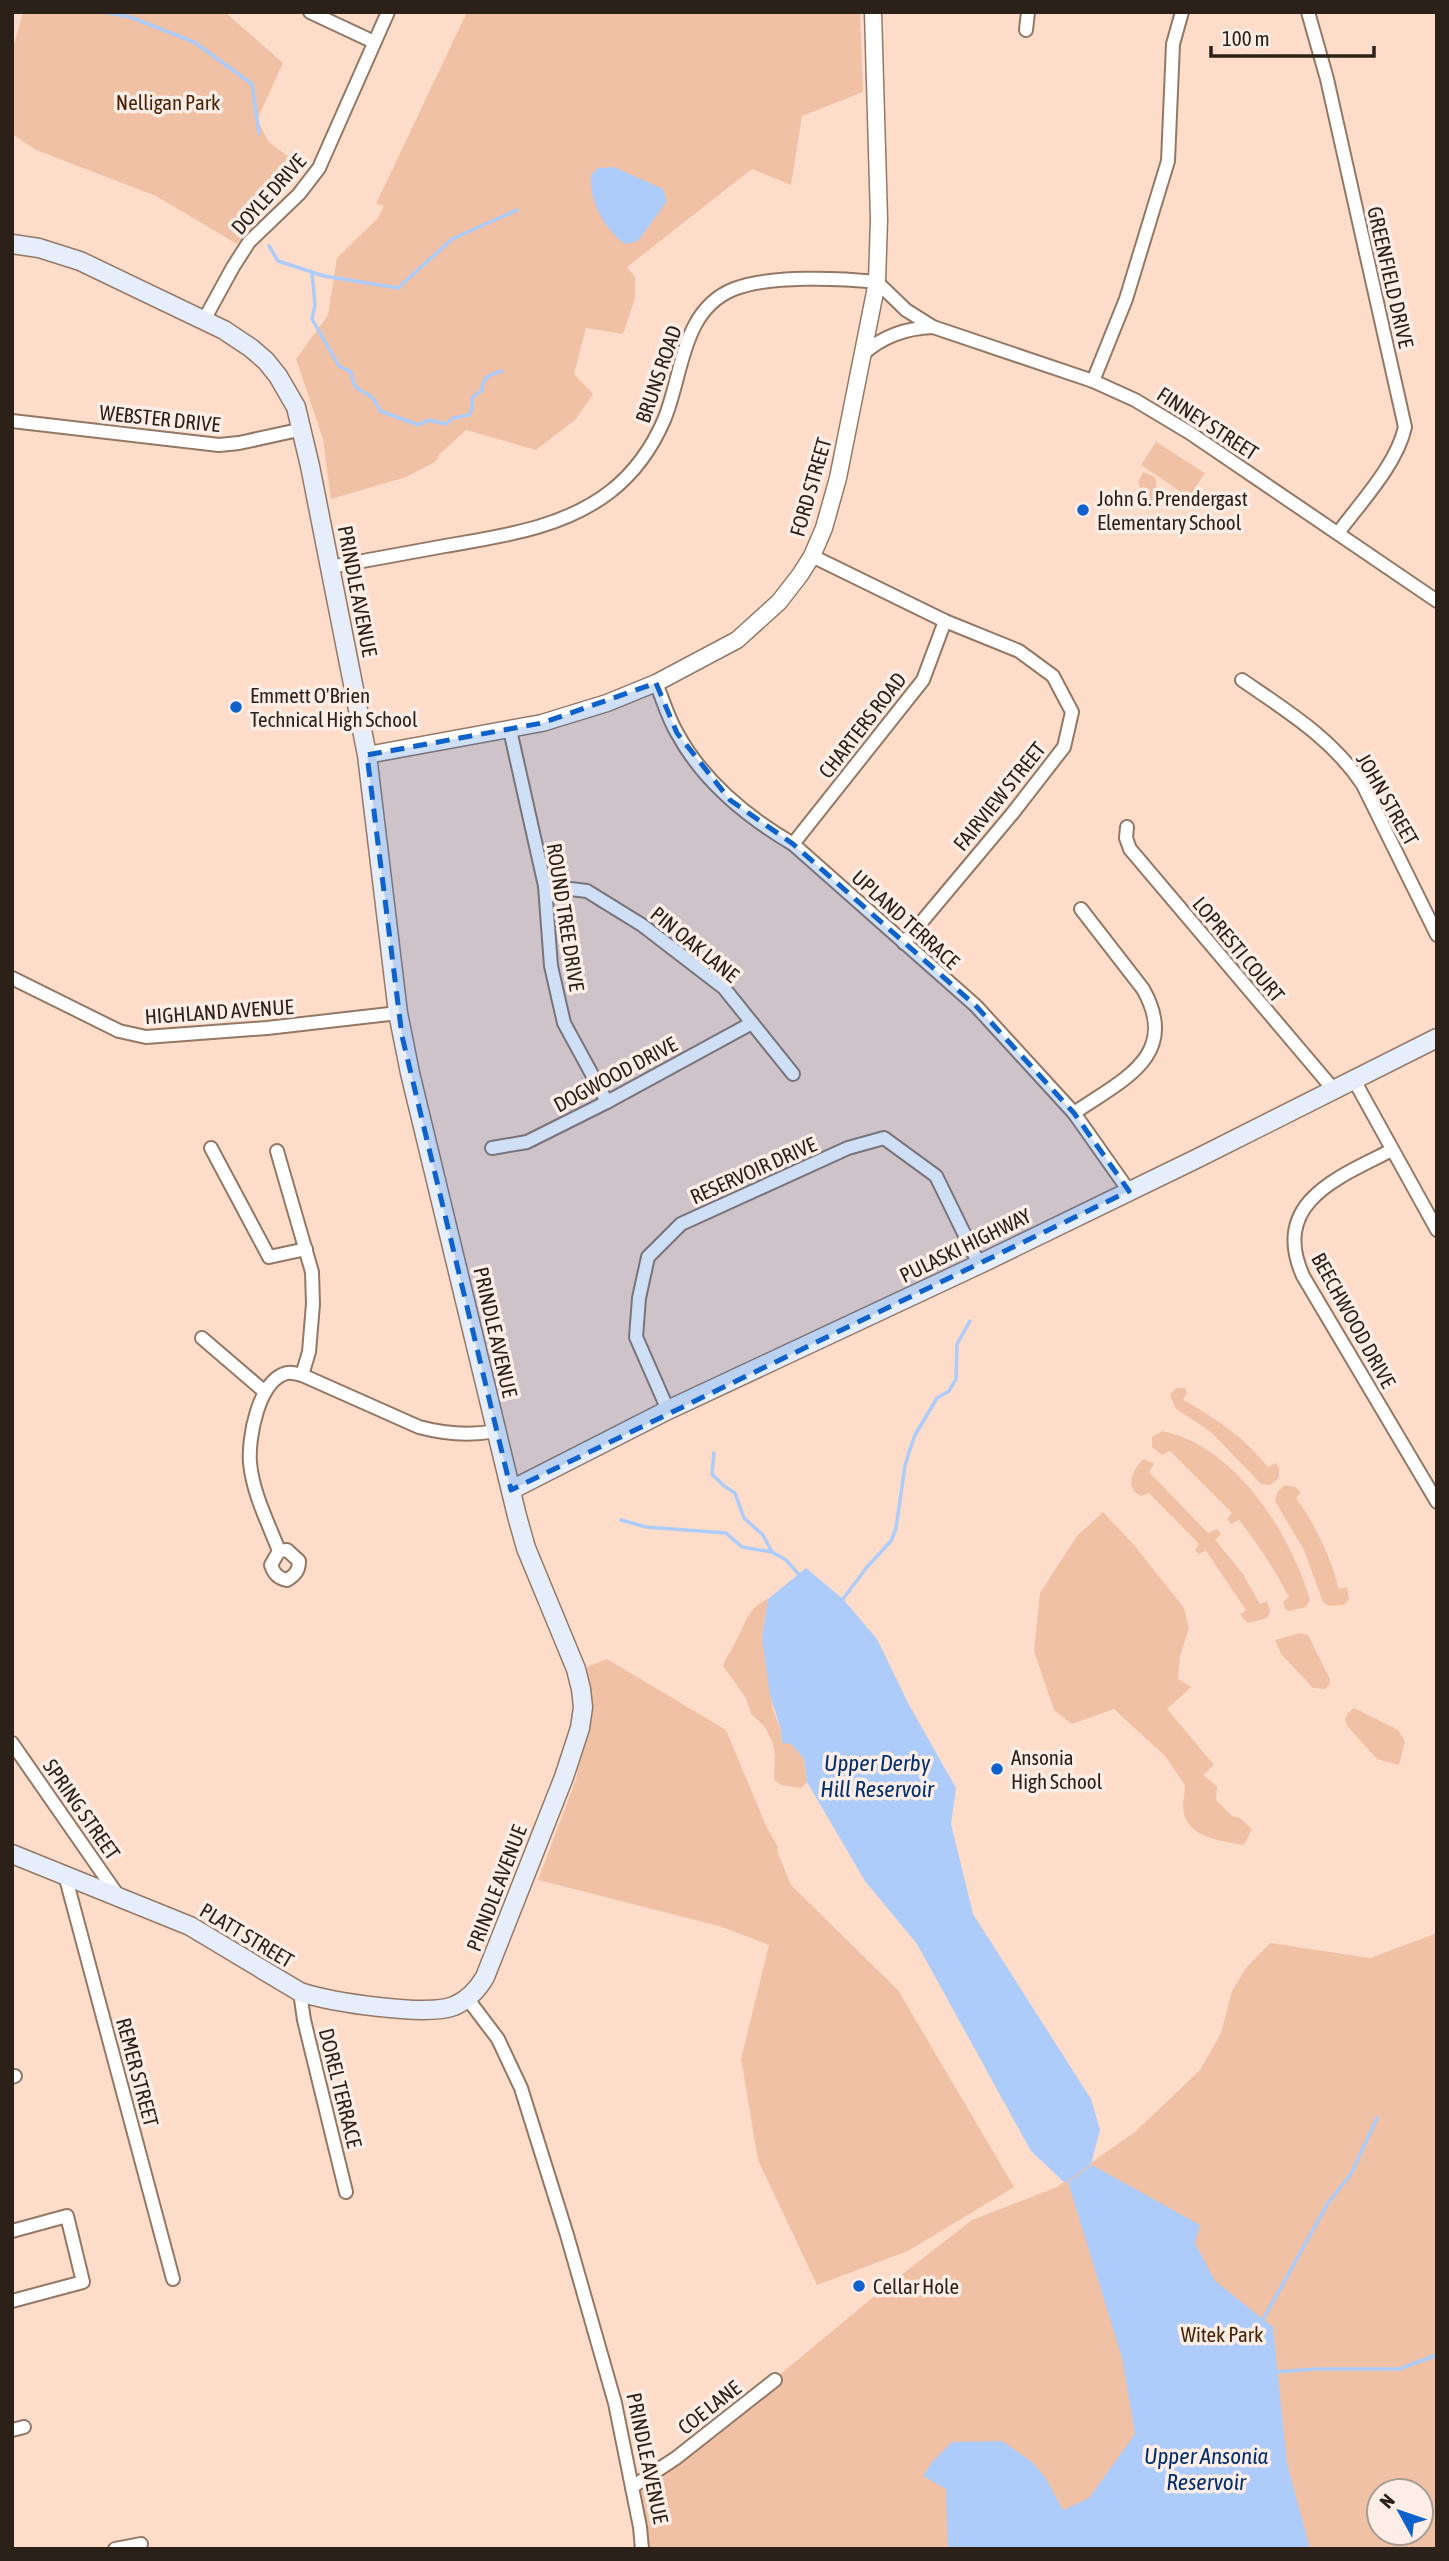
<svg xmlns="http://www.w3.org/2000/svg" width="1449" height="2561" viewBox="0 0 1449 2561" font-family="'Asap Condensed',sans-serif">
<rect width="100%" height="100%" fill="#fdddc9"/>
<g fill="#f0c1a4" fill-rule="evenodd">
<path d="M23,12H225L283,63L257,120L269,142L302,167L295,179L237,244L156,196L36,150L12,134V52Z"/>
<path d="M467,12H860L863,92L802,116L791,185L752,169L627,267L635,277V298L623,334L586,328L574,374L593,394L576,419L536,450L466,430L440,454L435,462L406,477L331,499L323,439L296,359L328,315L337,258L378,218L384,206L376,204Z"/>
<path d="M1156,442L1205,473L1189,497L1141,465Z"/>
<path d="M1143,472L1155,477L1157,489L1164,498L1163,503C1148,506 1142,494 1138,482Z"/>
<path d="M1176,1388H1185L1187,1393L1183,1400C1220,1421 1241,1435 1268,1467L1276,1463L1279,1468V1478L1270,1485L1261,1484L1211,1432L1175,1408L1170,1394Z"/>
<path d="M1162,1431C1235,1445 1291,1534 1310,1600L1306,1607L1289,1611L1285,1609L1283,1602L1289,1597C1273,1567 1260,1547 1239,1520L1231,1524L1227,1519L1232,1513L1170,1451L1162,1455L1152,1447V1437Z"/>
<path d="M1144,1459L1154,1464L1149,1472L1208,1533L1217,1529L1221,1534L1215,1540L1243,1574L1260,1604L1267,1601L1270,1611L1267,1618L1248,1623L1240,1615L1246,1610L1206,1551L1198,1554L1195,1550L1199,1544L1149,1493L1141,1496C1124,1488 1132,1469 1144,1459Z"/>
<path d="M1285,1485L1295,1487L1301,1492L1296,1498C1316,1526 1330,1555 1339,1589L1347,1587L1349,1599L1344,1605L1328,1606L1323,1602L1304,1550L1275,1501L1278,1491Z"/>
<path d="M1103,1512L1135,1546L1184,1608L1189,1627L1180,1656L1178,1679L1191,1687L1167,1709L1214,1765L1203,1775L1217,1786L1216,1800L1232,1816L1240,1818L1252,1829L1244,1845C1220,1841 1184,1837 1183,1807C1183,1800 1185,1792 1185,1785L1165,1756L1114,1709L1072,1724L1054,1710L1034,1651L1040,1593L1077,1536Z"/>
<path d="M768,1599L762,1638L773,1710L781,1730L782,1743H791L804,1759L807,1782L801,1788L781,1785L774,1780L775,1755L772,1741L765,1727L751,1714L746,1698L723,1666C726,1657 730,1653 734,1645C744,1628 747,1607 768,1599Z"/>
<path d="M1300,1633L1308,1635L1330,1679V1684L1325,1689L1313,1688L1281,1654L1275,1640Z"/>
<path d="M607,1659L726,1730L767,1828L778,1847L777,1851L791,1885L898,1990L1014,2187L908,2251L817,2285L758,2160L741,2059L769,1945L719,1926L538,1880L576,1779L592,1703L587,1667Z"/>
<path d="M1354,1708L1398,1730L1405,1741L1399,1765L1377,1759L1348,1727L1345,1719L1348,1713Z"/>
<path d="M1437,1933V2549H644L636,2488L675,2461L882,2290L972,2220L1057,2187L1135,2132L1200,2070L1221,2033L1232,1991L1246,1968L1270,1943L1370,1958ZM1379,2491H1421V2533H1379Z"/>
</g>
<g fill="#adccfa">
<path d="M614,167L663,189L667,201L638,241L625,244C604,229 589,201 591,175L598,168Z"/>
<path d="M806,1568L843,1599L877,1639L908,1703L956,1788L951,1824L973,1914L1091,2099L1100,2130L1091,2164L1065,2183L1031,2151L917,1944L865,1881L807,1782L804,1759L791,1744L782,1743L781,1730L770,1695L762,1638L768,1599Z"/>
<path d="M1092,2165L1200,2225L1195,2243L1215,2281L1273,2327L1287,2463L1310,2549H948L946,2489L923,2476L933,2461L952,2442L1002,2441L1032,2462L1045,2477L1063,2510L1089,2498L1135,2434L1122,2358L1068,2182Z"/>
</g>
<g fill="none" stroke-linecap="round" stroke-linejoin="round">
<g stroke="#adccfa" stroke-width="3.5">
<path d="M104,12L130,17L194,42L252,84L259,133"/>
<path d="M269,246L278,261L324,276L398,288L452,239L517,210"/>
<path d="M312,272L315,305L312,319L339,366L351,372C355,401 369,383 380,411L419,425L428,420L446,424L453,418L469,415L472,409V398L482,390C482,377 491,374 502,371"/>
<path d="M714,1453L712,1474L724,1486L735,1493L744,1518L763,1535L772,1552L786,1560L802,1578"/>
<path d="M621,1520L646,1527L726,1533L742,1547L772,1552"/>
<path d="M843,1603V1599L867,1567L891,1541L896,1528L905,1466L909,1452L915,1435L937,1398L949,1391L956,1379L957,1344L970,1321"/>
<path d="M1261,2323L1328,2203L1351,2174L1377,2118"/>
<path d="M1274,2372L1317,2369H1399L1437,2355"/>
</g>
<defs>
<g id="minor">
<path d="M310,12L374,42"/>
<path d="M1308,12L1327,79L1405,427C1397,464 1361,502 1338,533"/>
<path d="M1026,30L1028,12"/>
<path d="M204,320L233,267L249,242L299,194L319,168L388,12"/>
<path d="M863,354C883,336 906,328 933,327"/>
<path d="M1093,381L1126,299L1168,161L1173,44L1182,12"/>
<path d="M12,421L219,445L239,443L303,429"/>
<path d="M812,556L945,621L1019,651L1053,676L1072,712L1064,747L1012,814L904,943"/>
<path d="M330,567C369,560 407,553 445,546C502,536 564,528 611,491C635,472 652,448 664,420C683,375 681,310 734,289C770,275 839,278 877,282L906,310L933,327L1093,381L1135,400L1190,433L1437,601"/>
<path d="M1242,680C1287,711 1333,739 1363,785L1437,935"/>
<path d="M656,683C663,700 668,718 677,733C703,781 747,817 793,844L976,1006L1074,1113L1129,1191"/>
<path d="M510,730L545,886L551,966L564,1023L607,1102"/>
<path d="M1127,827L1126,838L1130,849L1334,1090"/>
<path d="M793,844L923,680L945,621"/>
<path d="M545,886L587,891L642,925L724,988L793,1074"/>
<path d="M12,978L119,1031L146,1037L267,1028L398,1013"/>
<path d="M1354,1080L1437,1230"/>
<path d="M1074,1113C1122,1080 1181,1056 1143,989L1081,909"/>
<path d="M211,1148L269,1257L306,1249"/>
<path d="M492,1148L527,1142L607,1102L752,1023"/>
<path d="M1392,1150C1339,1177 1270,1202 1303,1276L1437,1502"/>
<path d="M277,1151L312,1272L313,1304L309,1352L302,1375"/>
<path d="M202,1338L265,1392"/>
<path d="M668,1410L636,1337L639,1298L648,1257L681,1224L848,1148L884,1138L936,1176L979,1264"/>
<path d="M279,1551L287,1550L299,1561C299,1571 295,1575 287,1580C278,1578 274,1574 271,1565L279,1551C268,1522 253,1494 250,1463C248,1439 258,1380 287,1373C291,1372 298,1374 302,1375L419,1427C445,1434 469,1436 496,1431"/>
<path d="M12,1743L119,1897"/>
<path d="M65,1875L173,2279"/>
<path d="M300,1992L304,2020L346,2192"/>
<path d="M467,1998L498,2039L521,2088L567,2235L615,2403L640,2527L642,2549"/>
<path d="M12,2077L15,2076"/>
<path d="M12,2231L67,2216L83,2282L12,2301"/>
<path d="M12,2430L24,2427"/>
<path d="M632,2487L676,2458L775,2380"/>
<path d="M115,2549L141,2544"/>
</g>
<path id="tertiary" d="M367,755L542,723L607,703L656,683L737,640L779,602L800,575L812,556L824,528L838,478L877,282L879,219L873,12"/>
<g id="secondary">
<path d="M12,244L39,248L80,261L224,330L251,348L266,361L278,376L296,407L310,466L367,755L398,1013L410,1073L517,1516L526,1548L576,1669L581,1689L583,1707L580,1728L564,1777L485,1977C478,1989 468,2000 454,2006C426,2017 330,2002 300,1992L190,1926L12,1854"/>
<path d="M511,1490L668,1410L984,1262L1198,1158L1437,1038"/>
</g>
</defs>
<use href="#minor" stroke="#947866" stroke-width="16"/>
<use href="#tertiary" stroke="#947866" stroke-width="19"/>
<use href="#secondary" stroke="#947866" stroke-width="21"/>
<use href="#minor" stroke="#fff" stroke-width="12"/>
<use href="#tertiary" stroke="#fff" stroke-width="16"/>
<use href="#secondary" stroke="#e6eefb" stroke-width="18"/>
</g>
<path fill="#0f61cb" fill-opacity="0.2" stroke="#0f61cb" stroke-width="5" stroke-dasharray="14 9" stroke-linejoin="round" d="M656,683L677,733L730,800L793,844L976,1006L1074,1113L1129,1191L511,1490L402,1036L367,755L542,723Z"/>
<g fill="#0f61cb" stroke="#fceee7" stroke-width="2.5">
<circle cx="1083" cy="510" r="7"/>
<circle cx="236" cy="707" r="7"/>
<circle cx="997" cy="1769" r="7"/>
<circle cx="859" cy="2286" r="7"/>
</g>
<g text-anchor="middle" dominant-baseline="central" stroke-width="7" stroke-linejoin="round" paint-order="stroke">
<g font-size="21" fill="#4a2203" stroke="#fceee7">
<text x="168" y="102">Nelligan Park</text>
<text x="1222" y="2334">Witek Park</text>
</g>
<g font-size="21" fill="#2c2119" stroke="#fceee7">
<text transform="translate(268 194) rotate(-48)">DOYLE DRIVE</text>
<text transform="translate(1391 277) rotate(77)">GREENFIELD DRIVE</text>
<text transform="translate(658 374) rotate(-71)">BRUNS ROAD</text>
<text transform="translate(160 418) rotate(6)">WEBSTER DRIVE</text>
<text transform="translate(1208 423) rotate(33)">FINNEY STREET</text>
<text transform="translate(810 487) rotate(-74)">FORD STREET</text>
<text transform="translate(358 591) rotate(79)">PRINDLE AVENUE</text>
<text transform="translate(862 725) rotate(-52)">CHARTERS ROAD</text>
<text transform="translate(999 796) rotate(-51)">FAIRVIEW STREET</text>
<text transform="translate(1388 799) rotate(60)">JOHN STREET</text>
<text transform="translate(566 917) rotate(81)">ROUND TREE DRIVE</text>
<text transform="translate(906 919) rotate(42)">UPLAND TERRACE</text>
<text transform="translate(695 944) rotate(39)">PIN OAK LANE</text>
<text transform="translate(1239 949) rotate(50)">LOPRESTI COURT</text>
<text transform="translate(219 1011) rotate(-4)">HIGHLAND AVENUE</text>
<text transform="translate(615 1074) rotate(-28)">DOGWOOD DRIVE</text>
<text transform="translate(753 1170) rotate(-24)">RESERVOIR DRIVE</text>
<text transform="translate(965 1245) rotate(-26)">PULASKI HIGHWAY</text>
<text transform="translate(1354 1320) rotate(61)">BEECHWOOD DRIVE</text>
<text transform="translate(496 1332) rotate(77)">PRINDLE AVENUE</text>
<text transform="translate(82 1809) rotate(55)">SPRING STREET</text>
<text transform="translate(496 1888) rotate(-69)">PRINDLE AVENUE</text>
<text transform="translate(247 1935) rotate(31)">PLATT STREET</text>
<text transform="translate(138 2072) rotate(75)">REMER STREET</text>
<text transform="translate(341 2088) rotate(76)">DOREL TERRACE</text>
<text transform="translate(709 2407) rotate(-38)">COE LANE</text>
<text transform="translate(648 2458) rotate(78)">PRINDLE AVENUE</text>
</g>
<g font-size="21" fill="#2c2119" stroke="#fceee7" text-anchor="start">
<text x="1097" y="498">John G. Prendergast<tspan x="1097" dy="24">Elementary School</tspan></text>
<text x="250" y="695">Emmett O'Brien<tspan x="250" dy="24">Technical High School</tspan></text>
<text x="1011" y="1757">Ansonia<tspan x="1011" dy="24">High School</tspan></text>
<text x="873" y="2286">Cellar Hole</text>
</g>
<g font-size="23" font-style="italic" fill="#002e6e" stroke="#fceee7">
<text x="877" y="1763">Upper Derby<tspan x="877" dy="26">Hill Reservoir</tspan></text>
<text x="1206" y="2456">Upper Ansonia<tspan x="1206" dy="26">Reservoir</tspan></text>
</g>
</g>
<rect width="1449" height="2561" fill="none" stroke="#2c2119" stroke-width="28"/>
<g transform="translate(1400 2512) rotate(310)"><circle r="33" fill="#fceee7" stroke="#a99c95" stroke-width="2"/>
<path d="M0-5L12 26L0 18L-12 26Z" fill="#0f61cb"/>
<text y="-10" font-size="19" font-weight="bold" text-anchor="middle" fill="#2c2119">N</text>
</g>
<path d="M1211 46v10h163v-10" fill="none" stroke="#2c2119" stroke-width="3.5"/>
<text x="1222" y="46" font-size="21" fill="#2c2119" stroke="#fceee7" stroke-width="5" paint-order="stroke">100 m</text>
</svg>
